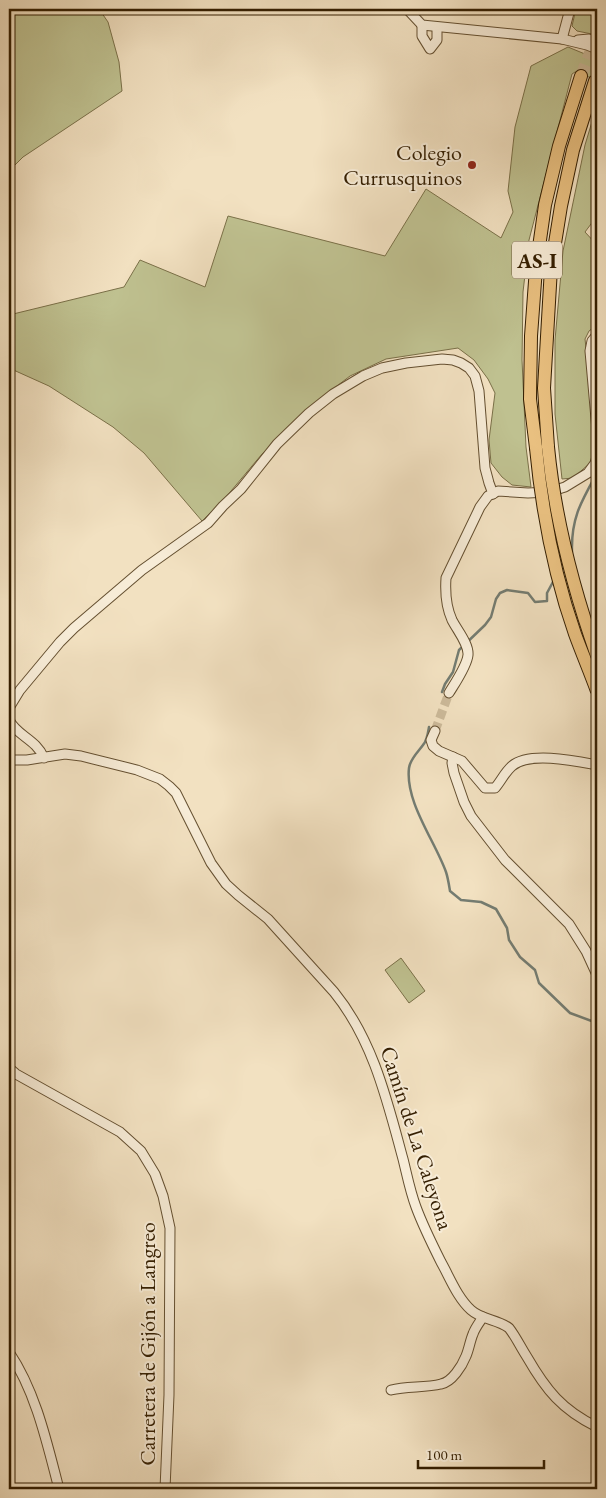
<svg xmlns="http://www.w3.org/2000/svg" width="606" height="1498" viewBox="0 0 606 1498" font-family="'EB Garamond',serif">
<rect width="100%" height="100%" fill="#f2e1c1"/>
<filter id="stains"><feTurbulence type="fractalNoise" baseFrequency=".004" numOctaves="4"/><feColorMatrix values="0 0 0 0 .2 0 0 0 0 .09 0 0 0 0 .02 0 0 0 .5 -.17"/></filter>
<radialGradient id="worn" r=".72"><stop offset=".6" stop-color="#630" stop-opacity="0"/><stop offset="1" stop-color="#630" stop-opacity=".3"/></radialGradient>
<g fill="#bfc190" stroke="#7a7048">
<path d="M9,9H99L108,22L119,62L122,91L23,157L9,171Z"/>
<path d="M576,9H596L593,21L597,24V35L577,31L572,26Z"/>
<path d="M568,47L597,59V80L575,72L572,74L529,240L523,292L522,360L526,447L531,487L512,485L502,477L491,463L489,440L495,393L488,379L474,360L458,348L386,359L350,376L307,409L262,454L226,497L202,521L144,453L113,427L49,386L9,368V315L124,287L140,260L205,287L228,216L385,256L426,189L501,238L513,212L508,191L515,127L531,66Z"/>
<path d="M597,105V216L585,232L597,245V325L589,331L585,339L596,441L590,463L573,478L562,479L555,414V340L563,251L585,145Z"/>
<path d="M401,958L425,991L409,1003L385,970Z"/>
</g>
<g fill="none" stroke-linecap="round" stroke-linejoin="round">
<g stroke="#747c71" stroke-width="2.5">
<path d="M572,552C571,518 581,502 597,473"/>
<path d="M442,692L445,684L453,672L459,650L485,625L491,617L496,599L500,593L507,590L528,593L535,602L547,601V593L554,580"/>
<path d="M429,727C428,733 427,741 423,745C418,752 410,759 409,768C405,802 435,841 446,872C448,878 449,885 450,891L461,900L481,902L496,909L507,928L509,940L520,957L535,970L539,983L570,1013L597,1023"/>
</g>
<path stroke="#ccba9a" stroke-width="9" stroke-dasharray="9 4.5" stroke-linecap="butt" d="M435,731L449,693"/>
<path stroke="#ccba9a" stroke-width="12" stroke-dasharray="12 6" stroke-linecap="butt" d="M581,76L597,35"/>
<defs>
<g id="minor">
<path d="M407,9L422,25L562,39L587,45L597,49"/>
<path d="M422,25V36L430,49L437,40V28"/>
<path d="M562,39L570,9"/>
<path d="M578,40L589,39L597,41"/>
<path d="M597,335L592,341L590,351L597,430"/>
<path d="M449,693C455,683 467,666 468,655C469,644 457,630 452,620C446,607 445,593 446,578L480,507L488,496L498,491L528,493L549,492L565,487L588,473L596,462L597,455"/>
<path d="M9,708L20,690L60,642L74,628L142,570L208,523L223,506L241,489L277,444L309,413L333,394L363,376L382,368L406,363L442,359L453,360L461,363L469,368L475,376L479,391L485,468L489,483L493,494"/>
<path d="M9,720C17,736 36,739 44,758"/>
<path d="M435,731L431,740L433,746L439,751L462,761L485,788H495C501,781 505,772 512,766C529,751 576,761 597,765"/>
<path d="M453,757L452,763L454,773L464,802L471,816L505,860L569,924L586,951L597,975"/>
<path d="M9,760H27L65,754L81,756L137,770L160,779L169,786L176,793L211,863L226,884L238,895L268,919L334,992C373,1040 387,1100 403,1159C407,1175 410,1191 416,1207C423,1226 432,1244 441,1262C450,1278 457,1297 471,1310C482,1320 497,1319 509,1328C516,1337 521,1348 527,1357C546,1390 562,1410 597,1427"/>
<path d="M9,1068L16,1074L120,1132L141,1151L155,1174L163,1196L170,1228L169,1395L165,1489"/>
<path d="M9,1352C36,1392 47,1443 59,1489"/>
<path d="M391,1390C407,1386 425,1388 441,1384C452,1382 462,1366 466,1356C469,1349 470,1341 473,1334C475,1328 479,1323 483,1317"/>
</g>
<g id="highway">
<path d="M548,447L544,388L551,268L561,206L573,150L595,81"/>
<path d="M536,448L530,399L531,336L536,268L545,205L550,184L559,146L581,76"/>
</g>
</defs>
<use href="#minor" stroke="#644f30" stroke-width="11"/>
<use href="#highway" stroke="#341e00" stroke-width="14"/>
<use href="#minor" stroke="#f7ecd7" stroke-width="9"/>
<use href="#highway" stroke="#e9c080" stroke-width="12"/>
<defs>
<g id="highway-bridge">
<path d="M548,447C555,519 573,588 597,656"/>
<path d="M536,448C542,511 554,574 575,634C582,653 590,672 597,691"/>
</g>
</defs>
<use href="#highway-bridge" stroke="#341e00" stroke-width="14" stroke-linecap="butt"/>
<use href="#highway-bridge" stroke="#e9c080" stroke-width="12"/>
</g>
<circle fill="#8f2418" stroke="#f7ecd7" stroke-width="2" cx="472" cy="165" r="5"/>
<g text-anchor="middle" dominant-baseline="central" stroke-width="4" stroke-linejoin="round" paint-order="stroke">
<rect fill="#f7ecd7" stroke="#6e5c40" stroke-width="1" x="512" y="241.5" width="50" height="37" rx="4"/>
<g font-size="21" font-weight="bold" fill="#341e00">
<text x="537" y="260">AS-I</text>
</g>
<g font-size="22" fill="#341e00" stroke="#f7ecd7" text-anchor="end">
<text x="462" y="152">Colegio<tspan x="462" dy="25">Currusquinos</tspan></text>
</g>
<g font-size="22" fill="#341e00" stroke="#f7ecd7">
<text transform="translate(417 1138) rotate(72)">Camín de La Caleyona</text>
<text transform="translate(147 1344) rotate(-90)">Carretera de Gijón a Langreo</text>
</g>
</g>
<rect width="606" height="1498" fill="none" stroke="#f2e1c1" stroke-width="30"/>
<rect x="10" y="10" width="586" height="1478" fill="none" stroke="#341e00" stroke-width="2.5"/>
<rect x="15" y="15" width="576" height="1468" fill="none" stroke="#341e00"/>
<path d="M418 1460v8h126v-8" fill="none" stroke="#341e00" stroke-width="2.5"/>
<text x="426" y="1460" font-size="15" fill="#341e00" stroke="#f7ecd7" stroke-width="4" paint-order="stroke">100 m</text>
<rect width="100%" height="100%" filter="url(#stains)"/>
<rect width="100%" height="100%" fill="url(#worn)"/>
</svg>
